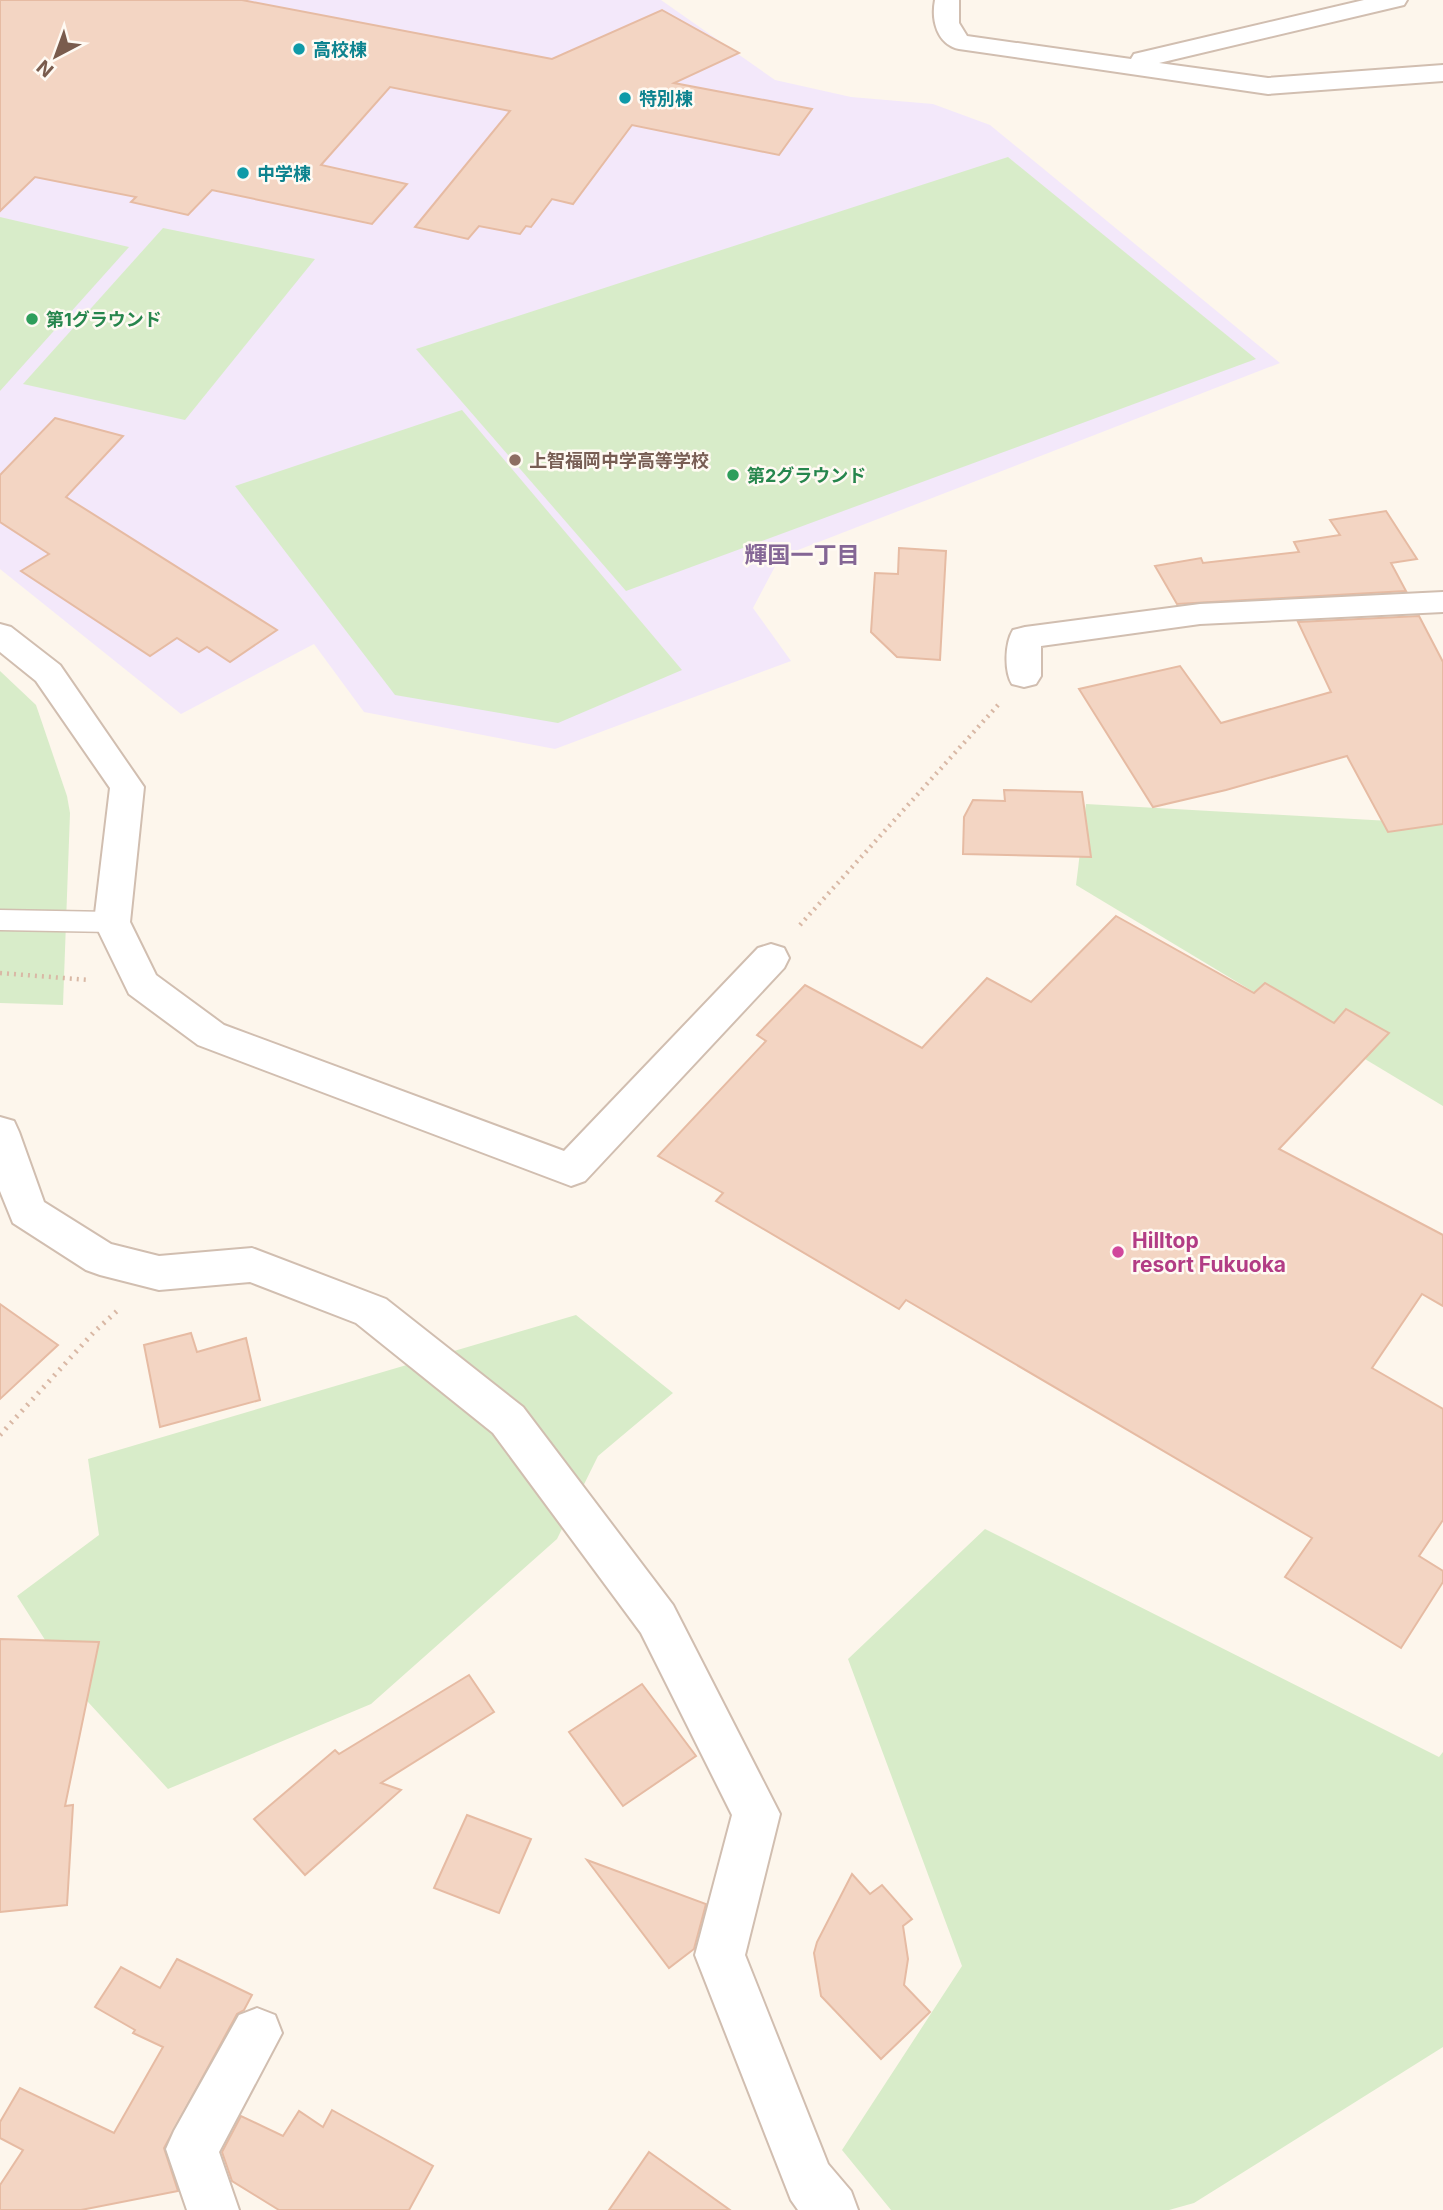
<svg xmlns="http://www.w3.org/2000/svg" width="1443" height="2210" viewBox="0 0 1443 2210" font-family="Inter,'Noto Sans JP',sans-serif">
<rect width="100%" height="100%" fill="#fdf6ec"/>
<path fill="#f3e8fa" d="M0,0H661L775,80L851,97L933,104L990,125L1280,363L780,557L753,608L791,661L555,749L364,712L314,644L181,714L0,569Z"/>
<g fill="#d8ecc9">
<path d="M1008,157L1256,359L626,591L416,349Z"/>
<path d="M0,217L129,247L0,391Z"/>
<path d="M163,228L315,259L185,420L23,384Z"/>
<path d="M462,410L682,670L558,723L395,695L235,486Z"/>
<path d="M0,671L36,705L67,796L70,813L63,1005L0,1003Z"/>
<path d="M1086,804L1443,824V1106L1076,885Z"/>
<path d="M576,1315L673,1393L598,1456L557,1539L371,1704L168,1789L77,1690L17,1596L99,1535L88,1459Z"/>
<path d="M985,1529L1439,1757L1443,1752V2047L1194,2203L1169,2210H891L842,2150L962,1966L848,1659Z"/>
</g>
<g fill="#f3d5c3" stroke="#e6bba3" stroke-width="2">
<path d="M0,0H242L552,59L662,10L739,53L674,83L812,109L779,155L632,125L573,204L552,199L531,227L526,226L520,234L479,226L468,239L415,227L510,111L390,87L321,165L407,184L372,224L212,190L188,215L131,202L136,197L35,177L0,211Z"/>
<path d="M55,418L123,436L66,497L277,630L230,662L207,647L199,652L177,638L150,656L21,571L49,554L0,522V475Z"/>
<path d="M1386,511L1417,559L1391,563L1406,591L1177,604L1155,566L1201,558L1203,563L1299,552L1294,542L1340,535L1330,520Z"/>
<path d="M899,548L946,551L940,660L897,657L871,632L875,573L898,574Z"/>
<path d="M1419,616L1443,662V824L1388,832L1347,756L1226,790L1153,807L1079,689L1180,666L1221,723L1331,692L1298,622Z"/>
<path d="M1004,790L1082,792L1091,857L963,854L964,817L973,800L1005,801Z"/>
<path d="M1116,916L1254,993L1265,983L1334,1023L1346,1009L1389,1033L1279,1149L1443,1235V1306L1422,1294L1372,1368L1443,1409V1520L1419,1556L1443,1571V1582L1401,1648L1285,1577L1312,1538L906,1300L899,1309L716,1201L723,1193L658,1156L766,1041L757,1035L805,985L922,1048L987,978L1031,1002Z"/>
<path d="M0,1304L58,1345L0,1399Z"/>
<path d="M191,1333L197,1352L246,1338L260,1400L160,1427L144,1345Z"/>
<path d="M0,1639L99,1642L65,1806L73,1805L67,1905L0,1912Z"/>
<path d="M469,1675L494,1712L381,1783L401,1790L305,1875L254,1819L335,1750L339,1754Z"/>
<path d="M642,1684L696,1756L623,1806L569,1732Z"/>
<path d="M467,1815L531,1839L499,1913L434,1888Z"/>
<path d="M587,1860L706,1904L694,1949L669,1968Z"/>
<path d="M852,1874L870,1894L882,1885L912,1919L903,1926L908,1959L904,1985L930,2012L881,2059L821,1996L814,1953L817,1942Z"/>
<path d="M177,1959L252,1995L244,2010L237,2014L164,2148L178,2191L81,2210H0V2185L23,2150L0,2138V2122L20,2088L114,2133L163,2047L133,2033L135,2030L95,2007L121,1967L160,1988Z"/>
<path d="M332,2110L433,2166L409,2210H279L232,2181L222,2152L241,2116L283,2136L299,2111L323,2127Z"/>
<path d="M649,2152L730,2210H609Z"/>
</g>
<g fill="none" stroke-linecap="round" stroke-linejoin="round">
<defs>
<path id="lane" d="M0,910L112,912L122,915L126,922L122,929L112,932L0,930Z"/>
<g id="street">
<path d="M935,0H959V23L967,36L1131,59L1134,54L1364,0H1407L1404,5L1159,63L1268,78L1443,65V81L1268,94L959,49C937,44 931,20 935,0Z"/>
<path d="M1443,592V612L1200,624L1041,646V676L1036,684L1024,687L1012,684C1004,671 1005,643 1013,630L1025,627L1200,604Z"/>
<path d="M0,624L11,627L60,665L144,787L130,922L156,975L224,1025L564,1151L758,948L771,944L784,948L789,958L784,968L585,1181L571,1186L198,1045L129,994L94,922L110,788L36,681L0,652Z"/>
<path d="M0,1117L14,1121L19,1132L44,1202L111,1244L159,1256L252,1248L386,1299L523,1407L673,1605L780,1814L745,1955L828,2164L851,2191L858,2210H798L791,2200L695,1955L732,1815L641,1633L493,1433L356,1323L250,1282L159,1290L100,1275L86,1270L13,1223L0,1191Z"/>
<path d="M257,2008L275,2015L282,2033L219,2152L239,2210H187L166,2149L174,2131L239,2015Z"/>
</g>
</defs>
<use href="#lane" stroke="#d1beb0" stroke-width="3"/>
<use href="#street" stroke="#d1beb0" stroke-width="4"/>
<g stroke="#d9b8a5" stroke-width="4.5" stroke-dasharray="2 5" stroke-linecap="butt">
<path d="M800,925L998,705"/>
<path d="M0,973L89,980"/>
</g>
<path stroke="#d9b8a5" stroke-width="5" stroke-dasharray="2 6" stroke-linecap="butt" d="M0,1435L94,1332L117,1311"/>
<use href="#lane" fill="#fff" fill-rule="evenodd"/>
<use href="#street" fill="#fff" fill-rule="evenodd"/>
</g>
<g fill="#0f9aa8" stroke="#fffaf3" stroke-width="2.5">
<circle cx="299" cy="49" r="7"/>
<circle cx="625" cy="98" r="7"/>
<circle cx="243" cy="173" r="7"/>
</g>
<g fill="#2e9e5b" stroke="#fffaf3" stroke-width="2.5">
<circle cx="32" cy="319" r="7"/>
<circle cx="733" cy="475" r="7"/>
</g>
<circle fill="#8d6e63" stroke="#fffaf3" stroke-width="2.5" cx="515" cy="460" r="7"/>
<circle fill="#d1479c" stroke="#fffaf3" stroke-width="2.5" cx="1118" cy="1252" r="7"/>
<g text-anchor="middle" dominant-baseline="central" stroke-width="5" stroke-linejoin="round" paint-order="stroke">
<g font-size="18" font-weight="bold" fill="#0d838f" stroke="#fffaf3" text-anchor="start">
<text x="313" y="49">高校棟</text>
<text x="639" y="98">特別棟</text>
<text x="257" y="173">中学棟</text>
</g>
<g font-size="18" font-weight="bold" fill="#27864d" stroke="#fffaf3" text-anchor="start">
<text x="46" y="319">第1グラウンド</text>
<text x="747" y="475">第2グラウンド</text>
</g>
<g font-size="18" font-weight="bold" fill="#785e54" stroke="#fffaf3" text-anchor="start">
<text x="529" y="460">上智福岡中学高等学校</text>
</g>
<g font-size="21" font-weight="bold" fill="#b23c85" stroke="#fffaf3" text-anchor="start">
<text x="1132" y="1240">Hilltop<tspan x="1132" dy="24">resort Fukuoka</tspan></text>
</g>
<g font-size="23" font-weight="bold" fill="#846695" stroke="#fffaf3">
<text x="802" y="555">輝国一丁目</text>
</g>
</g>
<g transform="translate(56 56) rotate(221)" stroke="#fffaf3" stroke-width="5" paint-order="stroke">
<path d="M0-5L12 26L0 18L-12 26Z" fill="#7a5c4d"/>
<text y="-10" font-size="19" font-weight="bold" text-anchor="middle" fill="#7a5c4d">N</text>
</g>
</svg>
